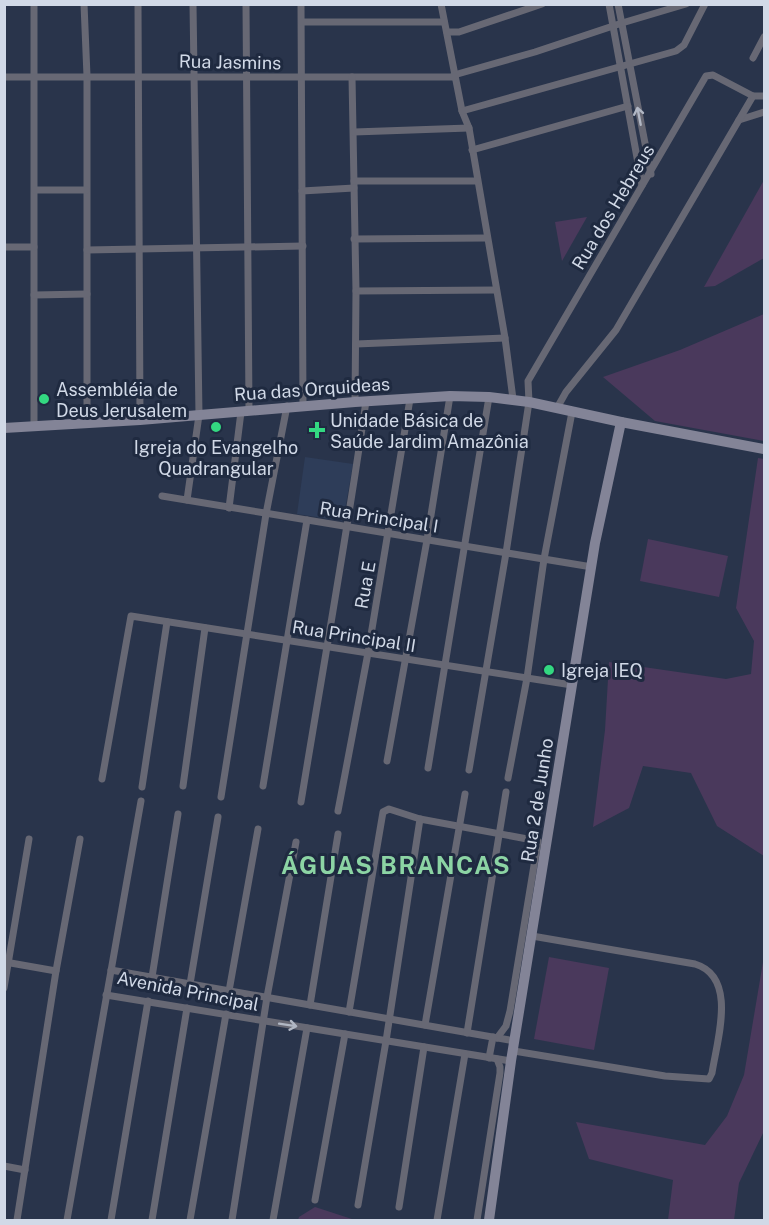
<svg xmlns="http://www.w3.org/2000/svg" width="769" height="1225" viewBox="0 0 769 1225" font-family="'Public Sans',sans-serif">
<rect width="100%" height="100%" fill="#29344b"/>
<path fill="#2e3d59" d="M305,457L353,464L343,521L297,514Z"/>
<g fill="#4a395c">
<path d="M764,180V258L715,286L704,287Z"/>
<path d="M587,217L562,261L555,222Z"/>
<path d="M764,314V441L655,421L603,377L680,350Z"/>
<path d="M758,458L764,459V856L717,826L691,773L643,766L629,808L593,827L605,730L609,662L726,679L751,674L754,641L736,608Z"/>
<path d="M648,539L728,556L719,597L640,581Z"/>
<path d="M764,956V1131L739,1183L734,1220H668L673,1180L589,1159L576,1122L705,1145L727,1116L744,1075Z"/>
<path d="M549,957L609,968L594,1050L534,1039Z"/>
<path d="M315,1207L355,1220H298L299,1217Z"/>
</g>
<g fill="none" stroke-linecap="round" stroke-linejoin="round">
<g stroke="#676874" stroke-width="7">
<path d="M34,4V427"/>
<path d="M84,4L87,76V423"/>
<path d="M138,4L140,420"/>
<path d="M246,4L249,410"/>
<path d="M301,4L303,406"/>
<path d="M441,4L462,111L469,128L505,338L513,399"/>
<path d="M609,4L642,185"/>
<path d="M618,4L651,174"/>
<path d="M302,22H444"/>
<path d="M447,32H459L542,4"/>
<path d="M753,58L764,37"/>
<path d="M454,75L535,52L622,23L686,4"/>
<path d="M4,77H455"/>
<path d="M352,77L356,291L355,402"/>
<path d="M462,111L676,51L684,45L705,4"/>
<path d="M739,120L764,112"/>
<path d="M354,132L469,128"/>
<path d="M472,150L628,106"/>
<path d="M354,181H477"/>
<path d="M35,190H86"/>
<path d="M302,191L354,188"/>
<path d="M354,239L487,238"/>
<path d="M4,247H34"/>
<path d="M87,250L303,246"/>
<path d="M356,291L496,290"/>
<path d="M34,295L87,294"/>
<path d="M356,344L505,338"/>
<path d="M557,408L566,392L616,330L753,96H764"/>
<path d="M162,496L592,567"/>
<path d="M187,500L199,415L193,4"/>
<path d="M229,508L241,412"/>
<path d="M387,761L427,540L450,396"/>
<path d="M428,768L489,397"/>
<path d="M469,770L506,553L529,402L528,381L706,76L713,75L753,96"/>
<path d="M508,778L527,678L544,559L572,412"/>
<path d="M102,779L131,616L572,685"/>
<path d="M183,786L205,628"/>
<path d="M263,786L307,520"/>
<path d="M142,787L167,622"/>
<path d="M221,797L266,514L287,406"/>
<path d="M301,802C323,668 347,535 366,401"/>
<path d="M338,811L368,653L410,399"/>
<path d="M5,962L56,971"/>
<path d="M111,970L515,1041"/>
<path d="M152,977L178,814"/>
<path d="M190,984L218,817"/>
<path d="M4,988L29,839"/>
<path d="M229,991L258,829"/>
<path d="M106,995L511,1061"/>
<path d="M310,1005L338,834"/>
<path d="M349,1012L383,812L389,809L420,819L538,841L510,1011L506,1026L497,1038"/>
<path d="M425,1025L465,794"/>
<path d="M467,1033L506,792"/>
<path d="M514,1051L665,1076L709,1079L712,1073C717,1040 738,977 695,964L532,936"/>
<path d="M489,1058L493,1037"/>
<path d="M4,1166L25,1170"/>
<path d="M315,1200L345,1034"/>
<path d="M358,1205L386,1041L420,819"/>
<path d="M399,1207L424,1047"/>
<path d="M17,1220L56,971L80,839"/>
<path d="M67,1220L141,801"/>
<path d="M111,1220L148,1001"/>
<path d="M152,1220L187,1008"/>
<path d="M190,1220L226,1014"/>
<path d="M232,1220L267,997L296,842"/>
<path d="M273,1220L307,1028"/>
<path d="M437,1220L465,1054"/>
<path d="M477,1220L500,1073V1067L497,1059"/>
</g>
<g stroke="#838497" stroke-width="10">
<path d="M4,428L140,420L355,402L450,396L489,397L529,402L621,422L764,449"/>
<path d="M489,1220L511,1061L595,543L621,422"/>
</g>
</g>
<defs><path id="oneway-shaft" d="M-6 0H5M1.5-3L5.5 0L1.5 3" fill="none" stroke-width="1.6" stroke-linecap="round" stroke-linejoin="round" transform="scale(1.5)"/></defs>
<g stroke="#b1b7c4">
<use href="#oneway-shaft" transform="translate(639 116) rotate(-101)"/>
<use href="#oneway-shaft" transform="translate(288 1025) rotate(9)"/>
</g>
<g fill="#33d881" stroke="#1f2a40" stroke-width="2">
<circle cx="44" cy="399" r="6"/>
<circle cx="216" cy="427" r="6"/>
<path d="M314 421h6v6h6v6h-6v6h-6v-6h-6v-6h6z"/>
<circle cx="549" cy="670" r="6"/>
</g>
<g text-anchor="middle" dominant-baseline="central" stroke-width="6" stroke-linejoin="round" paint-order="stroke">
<g font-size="18" fill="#d1d9e7" stroke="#1f2a40">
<text transform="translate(230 62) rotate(1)">Rua Jasmins</text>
<text transform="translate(613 207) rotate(-59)">Rua dos Hebreus</text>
<text transform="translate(312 389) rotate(-4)">Rua das Orquideas</text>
<text transform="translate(379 517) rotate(9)">Rua Principal I</text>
<text transform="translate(365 585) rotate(-80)">Rua E</text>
<text transform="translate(354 636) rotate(9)">Rua Principal II</text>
<text transform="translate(537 800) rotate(-81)">Rua 2 de Junho</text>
<text transform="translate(188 991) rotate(11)">Avenida Principal</text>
</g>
<g font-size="18" fill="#d1d9e7" stroke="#1f2a40" text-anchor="start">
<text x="56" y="389">Assembléia de<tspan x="56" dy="21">Deus Jerusalem</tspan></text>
<text x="330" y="420">Unidade Básica de<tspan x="330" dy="21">Saúde Jardim Amazônia</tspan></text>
<text x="216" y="447" text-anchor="middle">Igreja do Evangelho<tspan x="216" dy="21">Quadrangular</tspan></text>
<text x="561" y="670">Igreja IEQ</text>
</g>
<g font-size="24" font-weight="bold" letter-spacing="1.5" fill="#8cd4a4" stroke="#1f2a40">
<text x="396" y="865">ÁGUAS BRANCAS</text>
</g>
</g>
<rect width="769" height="1225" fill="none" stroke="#d1d9e7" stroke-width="12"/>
</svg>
